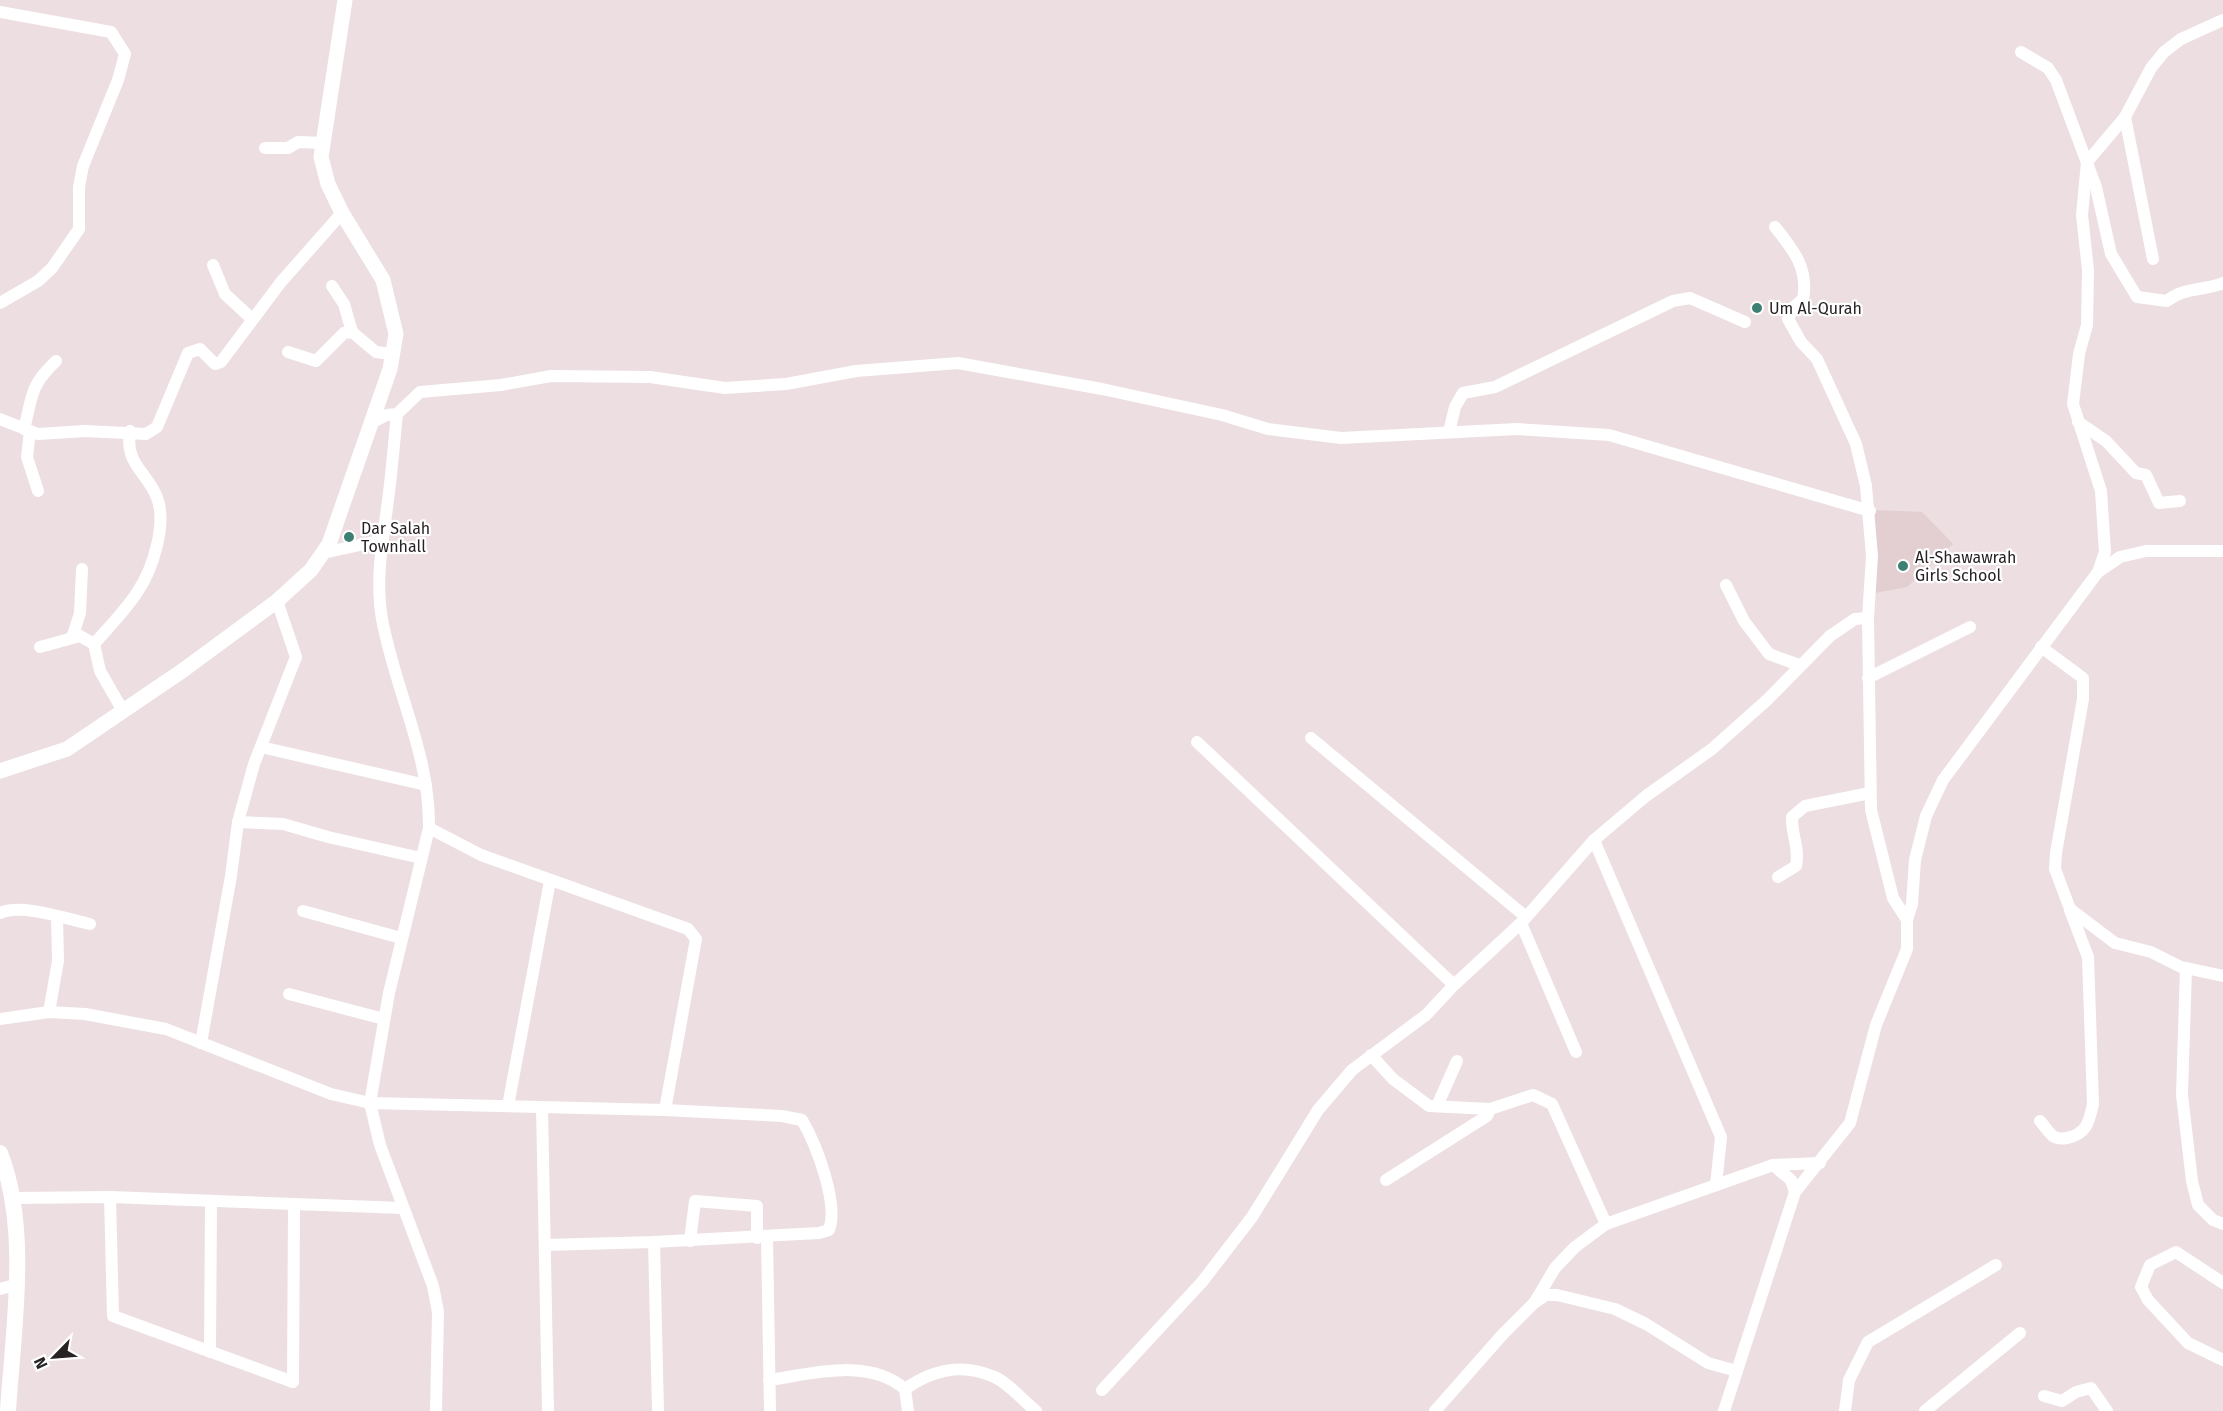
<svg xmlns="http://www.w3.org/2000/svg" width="2223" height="1411" viewBox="0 0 2223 1411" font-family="'Fira Sans',sans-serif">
<rect width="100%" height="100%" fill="#ecdee1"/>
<path fill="#e3ced1" d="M1874,510L1922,512L1953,544L1907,587L1875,593Z"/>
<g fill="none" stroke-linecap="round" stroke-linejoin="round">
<g stroke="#fff" stroke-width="12">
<path d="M0,12L111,32L125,54L118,80L83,166L79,187V229L52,268L38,281L0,303"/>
<path d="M2021,52L2048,68L2056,80L2096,187L2111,254L2137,297L2167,301C2183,287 2204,291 2223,283"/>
<path d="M2125,117L2153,259"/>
<path d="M265,148H288L298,142L323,143"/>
<path d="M1775,227C1793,249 1809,269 1803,299L1793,308L1788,319L1801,342L1817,359L1856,444L1866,486L1872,556L1868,618L1871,810L1893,898L1907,920"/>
<path d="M213,265L225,294L252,319"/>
<path d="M332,286L344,304L352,332"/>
<path d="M288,352L316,361L344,333L352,332L376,352L392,354"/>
<path d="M397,414C394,442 392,471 388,500C383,540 375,578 382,619C395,690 430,754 429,828L389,993L370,1103L380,1145L433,1286L438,1312L436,1411"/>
<path d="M0,419L38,434L85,431L146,434L157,427L188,353L200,349L215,364L221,362L281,282L342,213"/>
<path d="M373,422L387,415L397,414L420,392L501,385L551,376L650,377L725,388L786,384L856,371L958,363L1102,389L1222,415L1268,429L1341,438L1517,429L1609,435L1870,511"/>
<path d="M2078,422L2106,441L2136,473L2146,475L2159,503L2180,501"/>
<path d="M24,429C33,395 29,387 56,361"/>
<path d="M30,431L27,457L38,491"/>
<path d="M1449,432L1455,407L1463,393L1495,387L1673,301L1690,298L1745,322"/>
<path d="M323,553L383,540"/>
<path d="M2098,572L2120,557L2146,551H2223"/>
<path d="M1726,585L1744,621L1769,654L1799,665"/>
<path d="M72,638L80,613L82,569"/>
<path d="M40,647L80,636L94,644"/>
<path d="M2041,647L2083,678V699L2056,853L2055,869L2070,909L2115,943L2151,952L2181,967L2223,976"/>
<path d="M1868,678L1970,627"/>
<path d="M123,711L100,671L94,644C108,628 124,612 136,594C153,570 169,520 155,493C143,469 125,462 130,431"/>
<path d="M1311,738L1526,917"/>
<path d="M1197,742L1454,985"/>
<path d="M261,747L426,785"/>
<path d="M238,822L283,824L328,837L421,858"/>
<path d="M429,828L481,855L688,929L696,939L665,1110"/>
<path d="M1594,840L1721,1137L1716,1185"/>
<path d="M1778,877L1796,866C1800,848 1791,834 1792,817L1805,806L1870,793"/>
<path d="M303,911L401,938"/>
<path d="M0,913C21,903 67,919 90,924"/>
<path d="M1521,923L1576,1052"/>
<path d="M2186,968L2182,1095L2192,1181L2198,1205L2213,1220L2223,1224"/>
<path d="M289,994L384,1019"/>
<path d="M49,1012L58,961L57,917"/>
<path d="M0,1019L49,1012L85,1014L166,1029L331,1094L370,1103L665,1110L782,1116L802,1120C816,1144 839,1203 829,1230L819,1233L654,1242L545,1245"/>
<path d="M201,1043L231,876L238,822L254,764L296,657L277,601"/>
<path d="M1371,1055L1393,1079L1429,1106L1490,1109L1533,1095L1552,1104L1606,1224"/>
<path d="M508,1106L550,881"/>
<path d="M1437,1106L1457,1061"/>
<path d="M542,1107L548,1411"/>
<path d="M2040,1121C2044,1125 2048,1132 2053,1136C2057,1139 2062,1139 2067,1138C2087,1134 2089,1122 2093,1104L2088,957L2070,910"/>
<path d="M1773,1165L1791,1180L1795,1192"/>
<path d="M1386,1180L1487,1116L1490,1109"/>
<path d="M110,1197L113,1316L293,1382L294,1205"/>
<path d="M12,1198L110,1197L403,1208"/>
<path d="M767,1237L770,1411"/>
<path d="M690,1241L695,1201L757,1206V1238"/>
<path d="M654,1242L658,1411"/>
<path d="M2223,1283L2176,1252L2150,1265L2141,1287L2148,1300L2188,1343L2223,1360"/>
<path d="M0,1289L15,1285"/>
<path d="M1536,1300L1555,1268L1575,1247L1606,1224L1773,1165L1820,1163"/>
<path d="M210,1352L211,1203"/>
<path d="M769,1380C812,1374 868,1357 905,1389L908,1411"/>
<path d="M905,1389C932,1370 960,1363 992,1376C1007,1381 1023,1401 1036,1411"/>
<path d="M1102,1390L1202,1282L1252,1217L1318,1110L1352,1070L1426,1015L1454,985L1521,923L1594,840L1646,796L1712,749L1767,700L1830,636L1855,619L1868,618"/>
<path d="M2044,1396L2062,1401L2076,1392L2091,1388L2107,1411"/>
<path d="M1435,1411L1503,1334L1534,1303L1546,1295H1557L1615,1309L1646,1324L1708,1363L1737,1371"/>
<path d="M1724,1411L1795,1192L1850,1123L1876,1025L1907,949V920L1912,904L1915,860L1926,816L1943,780L2098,572L2105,552L2101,491L2073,404L2079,354L2087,325L2088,270L2082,215L2087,162L2125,117L2151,68L2164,52L2181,39L2223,20"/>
<path d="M1845,1411L1849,1380L1868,1342L1996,1265"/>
<path d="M1925,1411L2020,1333"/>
</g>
<path stroke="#fff" stroke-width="15" d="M0,771L67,749L182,671L277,601L311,570L329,544L390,369L396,334L383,280L342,213L328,184L321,157L345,0"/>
<path stroke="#fff" stroke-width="16" d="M0,1153C30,1230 13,1330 8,1411"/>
</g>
<g fill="#3d8073" stroke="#fff" stroke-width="2">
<circle cx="1757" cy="308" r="6"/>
<circle cx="349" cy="537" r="6"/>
<circle cx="1903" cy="566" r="6"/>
</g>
<g text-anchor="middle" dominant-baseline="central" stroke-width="4.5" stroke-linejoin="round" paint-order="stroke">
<g font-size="16" fill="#272223" stroke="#fff" text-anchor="start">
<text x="1769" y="308">Um Al-Qurah</text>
<text x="361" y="528">Dar Salah<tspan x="361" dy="18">Townhall</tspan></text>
<text x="1915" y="557">Al-Shawawrah<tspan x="1915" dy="18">Girls School</tspan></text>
</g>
</g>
<g transform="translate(54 1357) rotate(245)" stroke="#ffffff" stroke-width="4.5" paint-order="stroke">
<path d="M0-4.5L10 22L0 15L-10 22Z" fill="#272223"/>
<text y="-9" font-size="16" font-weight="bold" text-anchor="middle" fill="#272223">N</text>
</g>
</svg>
